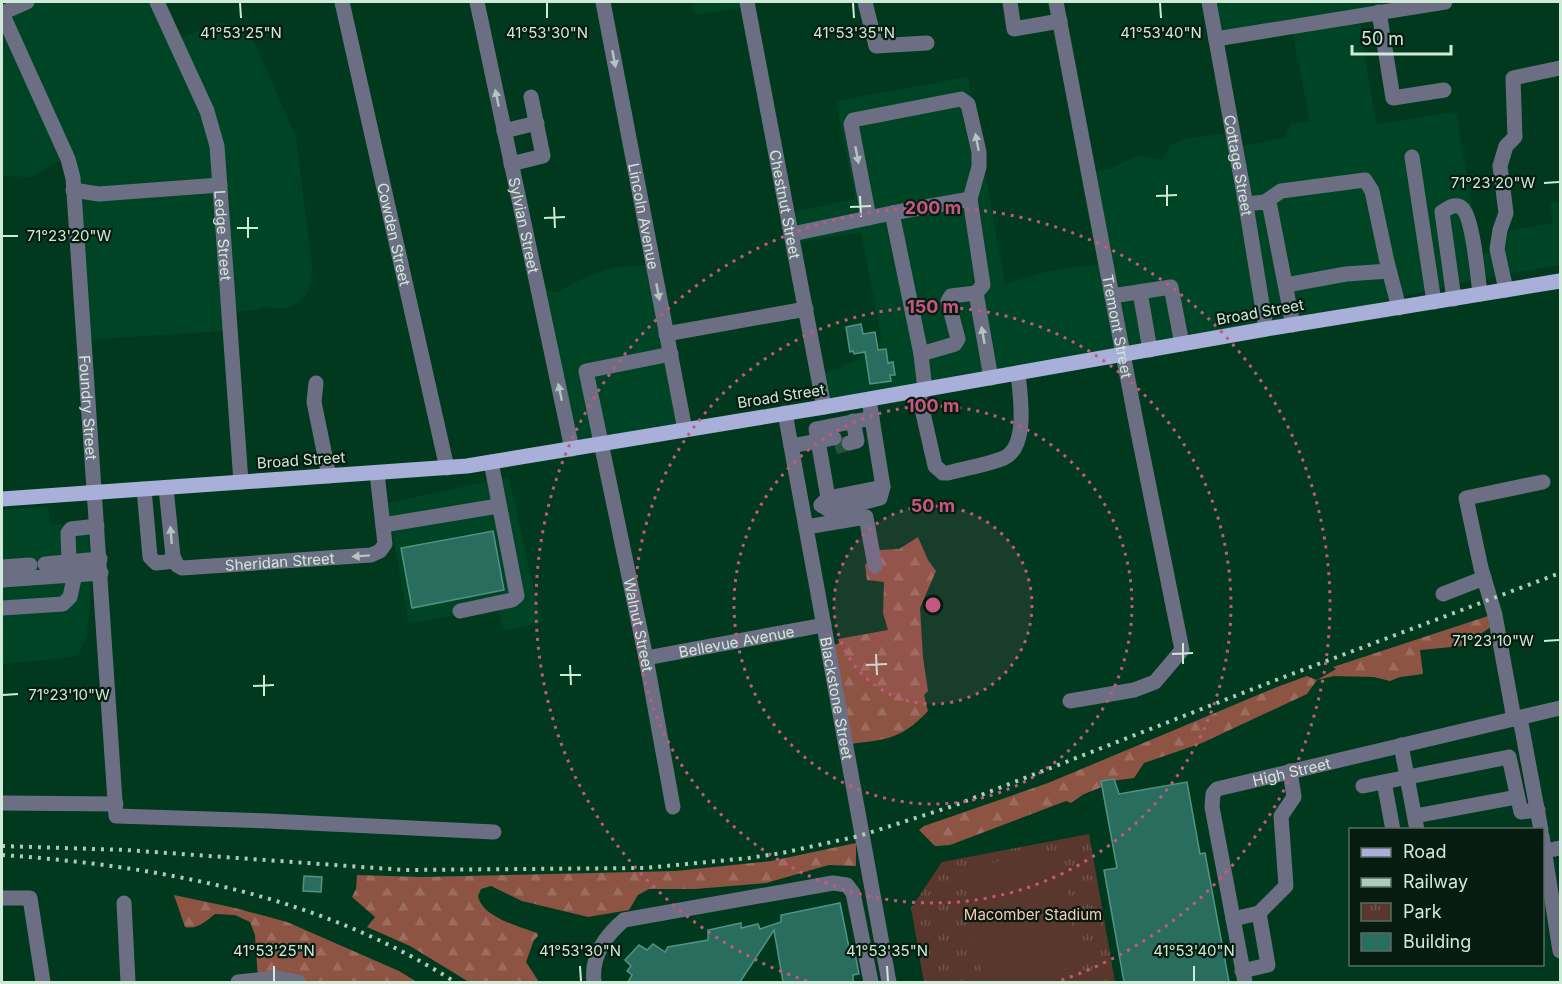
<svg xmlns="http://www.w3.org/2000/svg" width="1562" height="984" viewBox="0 0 1562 984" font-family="Inter,sans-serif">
<defs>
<pattern id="forest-firs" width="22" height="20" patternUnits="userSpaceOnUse" patternTransform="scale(1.5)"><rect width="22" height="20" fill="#8d5444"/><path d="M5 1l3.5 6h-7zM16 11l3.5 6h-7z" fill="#9c6d5e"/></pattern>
<pattern id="park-tufts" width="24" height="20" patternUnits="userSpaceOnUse" patternTransform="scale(1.5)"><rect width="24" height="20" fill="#5a372d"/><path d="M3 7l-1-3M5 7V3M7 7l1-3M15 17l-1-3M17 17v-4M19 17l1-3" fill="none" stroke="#71544b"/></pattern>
</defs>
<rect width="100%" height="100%" fill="#01391f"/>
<g fill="#004426">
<path d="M28,2H155L176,40L218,23L230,24L246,30L256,45L296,138L312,265L311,283L306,295L298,303L284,309L264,307L257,310L224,312L223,331L80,340L67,183L61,160L32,177L2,176V13Z"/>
<path d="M691,2H741L742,7L697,15Z"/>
<path d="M1201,2H1385V5L1358,10L1376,124L1456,112L1480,254L1503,250L1508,231L1553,223L1550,203L1560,202V265L1467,281L1262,331L821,406L816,374L840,369L844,364L855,361L882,340L861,232L790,244L784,214L855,199L836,101L968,77L1005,284L1045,272L1098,264L1082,174L1112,168L1138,156L1162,160L1171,145L1187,138L1224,134L1229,149L1286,137L1290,124L1310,121L1292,30L1211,42L1208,38Z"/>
<path d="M647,265L652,283L677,430L569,448L532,283L555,293L586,277L617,267Z"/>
<path d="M509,477L541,622L503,631L498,607L409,624L387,503Z"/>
<path d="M48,507L51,525L87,522L91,580L87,636L78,655L63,658L2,664V510Z"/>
</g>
<g fill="url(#forest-firs)">
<path d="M918,537L928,560L936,571L920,608L923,657L928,691L924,695L928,711C899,742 883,739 844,745L825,650L839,643L838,639L888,630L883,613L884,582L867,580L865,565L879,550L899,549Z"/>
<path d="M1488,616L1491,627L1462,646L1420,650L1423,674L1400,677L1390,681L1374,677L1334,676L1317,680L1307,694L1202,743L1144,763L1134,778L1104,782L1102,787L1084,794L1071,803L1066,801L950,845L935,846L919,830L924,826L1048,783L1277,687L1307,676L1317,680L1336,669L1333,667Z"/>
<path d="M856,843V866L829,865L766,883L695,889H649L638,895L629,910L588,917L522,901L491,886L481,889L478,896C482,917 518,926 537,933L538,936L534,940L526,962L539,982H469L410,946L367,927L375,917L352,897L356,889L357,875L422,877L676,871L771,861Z"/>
<path d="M174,895L235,908L287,922L399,971L417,982H276L258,979L255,935L250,922L235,915L215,914C206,921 197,930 185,927Z"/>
</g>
<path fill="url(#park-tufts)" d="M1089,834L1115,982H924L911,908L942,862Z"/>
<path fill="#5a372d" d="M1059,850L1082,982H983L962,868Z"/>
<g fill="#296d5e" stroke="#529384" stroke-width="1.5">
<path d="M861,324L863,334L875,332L878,350L886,349L888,363L893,362L895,375H890L891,381L870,384L865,352L854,354L853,351L850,352L846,327Z"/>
<path d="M493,531L504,590L412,608L401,548Z"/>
<path d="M1114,779L1119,794L1187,782L1200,854L1205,853L1229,982H1124L1104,870L1117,868L1101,781Z"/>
<path d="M304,876L322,877L321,892L303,891Z"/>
<path d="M840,903L849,948H854L859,974L853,975V982H783L774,930L740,982H628L632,975L627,971L631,966L625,960L639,945L647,950L653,944L665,952L668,947L708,940V930L741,923V928L758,924L760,929L781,922V915Z"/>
</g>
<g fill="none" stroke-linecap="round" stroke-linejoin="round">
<path stroke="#20543b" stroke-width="15" stroke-dasharray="15 8" stroke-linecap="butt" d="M835,447L849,443"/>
<g stroke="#6c6f84" stroke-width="15">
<path id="s1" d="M157,2L207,111L217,146L241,482"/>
<path id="s2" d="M342,2L447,468"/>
<path id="s3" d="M477,2L572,449"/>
<path id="s4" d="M603,2L685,430"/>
<path id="s5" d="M747,2L824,407"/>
<path d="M865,2L876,46L927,43"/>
<path d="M1010,2L1014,29L1060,21"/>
<path id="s6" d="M1056,2L1136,422L1182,650L1155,682L1134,690L1070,701"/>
<path id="s7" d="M1209,2L1246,205L1266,329"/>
<path d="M1379,12L1393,98L1444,90"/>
<path id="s8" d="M2,13L68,159L73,178L116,816L269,821L494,832"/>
<path d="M2,13L27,2"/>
<path d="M1216,39L1445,2"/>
<path d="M504,131L537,123"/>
<path d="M1412,157L1434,302"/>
<path d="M511,164L543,156L531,97"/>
<path d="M73,190L99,194L220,185"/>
<path d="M1265,202L1281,191L1365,180L1372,191L1387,262L1399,308"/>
<path d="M1255,203L1265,202L1270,207L1293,325"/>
<path d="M892,213L921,354"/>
<path d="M869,218L851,124L853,120L961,99L968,104L979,152V167L970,199"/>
<path d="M792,234L892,213L970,199L983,285L976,293L951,296L948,301L958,339L955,344L921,354L925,390"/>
<path d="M1286,285L1346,274L1389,271"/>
<path d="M1506,290L1497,249L1500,230L1506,213L1500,166L1506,146L1515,137L1513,78L1560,68"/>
<path d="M1140,292L1150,350"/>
<path d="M976,293L991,378"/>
<path d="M1112,296L1171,287L1182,344"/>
<path d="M1454,299L1442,212C1448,208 1456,202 1463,209C1473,220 1478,277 1480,294"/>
<path d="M666,334L806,309"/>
<path id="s9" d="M671,354L586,371L646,658L673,807"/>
<path d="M316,383L314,402L329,476"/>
<path d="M918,391L935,466L943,473H948C966,468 987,465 1004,458C1029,446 1020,395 1018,373"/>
<path id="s10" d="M785,413L889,982"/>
<path d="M849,443L857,441L853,421"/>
<path d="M791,446L834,438"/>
<path id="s11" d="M166,488L173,556L177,565L182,568L371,555L380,551L385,544L377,473"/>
<path d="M144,489L150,557L156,563L175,561"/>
<path d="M828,498L816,429L872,418"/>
<path d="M821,505L831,511L880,498L883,487L869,400"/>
<path d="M821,505L828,498L883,487"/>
<path d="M383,525L498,506"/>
<path d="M806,527L866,517L875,566"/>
<path d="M69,562L68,533L71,529L97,526"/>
<path d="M45,564L100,559"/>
<path d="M2,567L30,565"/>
<path d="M2,580L101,573"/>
<path d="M1443,594L1484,578"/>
<path d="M2,608L63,604L70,597L75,574"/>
<path d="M460,611L512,600L517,596L491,462"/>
<path id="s12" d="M646,658L824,625"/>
<path d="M1520,718L1541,830"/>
<path d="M1514,719L1495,615L1481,568L1466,498L1543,482"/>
<path d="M1401,745L1417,830"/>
<path d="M1384,782L1393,830"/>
<path d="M1363,786L1509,757L1521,812L1538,810"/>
<path d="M2,803L116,804"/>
<path d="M1415,816L1517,797"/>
<path d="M1542,836L1560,951"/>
<path d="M1545,851L1560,848"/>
<path d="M2,898H30L43,982"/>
<path d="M124,903L128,982"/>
<path d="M1233,919L1259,913L1286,886L1281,816L1294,797L1290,771"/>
<path d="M1242,971L1268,965L1259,913"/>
<path d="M238,982L277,978L298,982"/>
<path d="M594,982C591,957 605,936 624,920L833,883L847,885L853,893L871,982"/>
<path id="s13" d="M1245,982L1212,807L1213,794L1217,789L1560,708"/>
</g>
<path stroke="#a8afd9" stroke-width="15" d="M2,499L467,466L824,407L1266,329L1560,281"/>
<g stroke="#adccb9" stroke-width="4" stroke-dasharray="3 6" stroke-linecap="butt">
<path d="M2,846L126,850L404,870L645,868L749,858L782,853L859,836L953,806L1276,680L1560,573"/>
<path d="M2,855C160,866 319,895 455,982"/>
</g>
</g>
<defs><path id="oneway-solid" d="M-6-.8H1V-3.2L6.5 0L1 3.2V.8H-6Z" transform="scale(1.5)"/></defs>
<g fill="#b2c5bf">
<use href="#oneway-solid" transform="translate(614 59) rotate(79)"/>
<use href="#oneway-solid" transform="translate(497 98) rotate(-102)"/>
<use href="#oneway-solid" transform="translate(977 142) rotate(-101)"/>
<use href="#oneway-solid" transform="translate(857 155) rotate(79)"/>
<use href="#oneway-solid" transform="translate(658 292) rotate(79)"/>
<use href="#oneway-solid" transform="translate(983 335) rotate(-100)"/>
<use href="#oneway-solid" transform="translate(560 392) rotate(-102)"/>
<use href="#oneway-solid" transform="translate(171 535) rotate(-95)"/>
<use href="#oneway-solid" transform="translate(361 556) rotate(176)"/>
</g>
<path fill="none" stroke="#d0ead8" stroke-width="2" d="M240,3L241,18M547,3V18M853,3L854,18M1160,3L1161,18M1544,183L1559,182M1167,185V206M860,196L861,217M1156,196L1177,195M554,207L555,228M850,207L871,206M248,217V238M544,218L565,217M237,228H258M3,236H18M1544,641L1559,640M1183,643V664M876,654L877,675M1172,654L1193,653M570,665L571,685M866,665L887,664M264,675V696M560,675H581M253,686L274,685M3,695L18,694M274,966V981M580,966L581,981M887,966L888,981M1194,966V981"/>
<circle cx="933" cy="605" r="99" fill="#c65780" fill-opacity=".12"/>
<g fill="none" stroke="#c65780" stroke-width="3" stroke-dasharray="3 6">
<circle cx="933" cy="605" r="99"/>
<circle cx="933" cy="605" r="199"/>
<circle cx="933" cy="605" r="298"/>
<path d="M807 981A397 397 0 1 1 1059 981"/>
</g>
<g text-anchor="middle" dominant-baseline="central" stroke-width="4.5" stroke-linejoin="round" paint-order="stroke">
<g font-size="15" fill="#d0ead8" stroke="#071c10">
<text stroke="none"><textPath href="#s7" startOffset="166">Cottage Street</textPath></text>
<text stroke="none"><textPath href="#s5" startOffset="206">Chestnut Street</textPath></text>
<text stroke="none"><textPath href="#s4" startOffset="218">Lincoln Avenue</textPath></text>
<text stroke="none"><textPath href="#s3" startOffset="228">Sylvian Street</textPath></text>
<text stroke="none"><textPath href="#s2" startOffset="238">Cowden Street</textPath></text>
<text stroke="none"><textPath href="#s1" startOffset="246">Ledge Street</textPath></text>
<text transform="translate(1260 312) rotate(-10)">Broad Street</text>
<text stroke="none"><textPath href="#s6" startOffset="330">Tremont Street</textPath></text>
<text transform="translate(781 396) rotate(-9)">Broad Street</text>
<text stroke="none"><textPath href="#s8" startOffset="410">Foundry Street</textPath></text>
<text transform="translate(301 460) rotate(-4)">Broad Street</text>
<text stroke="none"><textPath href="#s11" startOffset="182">Sheridan Street</textPath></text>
<text stroke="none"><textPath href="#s9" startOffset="346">Walnut Street</textPath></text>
<text stroke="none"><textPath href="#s12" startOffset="92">Bellevue Avenue</textPath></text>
<text stroke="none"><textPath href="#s10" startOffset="290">Blackstone Street</textPath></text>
<text stroke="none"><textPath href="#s13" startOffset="274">High Street</textPath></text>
</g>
<g font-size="15" fill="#fec8b8" stroke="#071c10">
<text x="1033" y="914">Macomber Stadium</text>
</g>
</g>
<g font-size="15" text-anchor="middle" fill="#d0ead8" stroke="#071c10" stroke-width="4.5" stroke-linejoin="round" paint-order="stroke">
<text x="241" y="38">41°53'25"N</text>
<text x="547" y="38">41°53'30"N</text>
<text x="854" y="38">41°53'35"N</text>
<text x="1161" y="38">41°53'40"N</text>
<text x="1493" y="188">71°23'20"W</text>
<text x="69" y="241">71°23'20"W</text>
<text x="1493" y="646">71°23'10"W</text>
<text x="69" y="700">71°23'10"W</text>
<text x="274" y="956">41°53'25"N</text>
<text x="580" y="956">41°53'30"N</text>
<text x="887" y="956">41°53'35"N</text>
<text x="1194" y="956">41°53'40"N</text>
</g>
<circle cx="933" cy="605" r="9" fill="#c65780" stroke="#071c10" stroke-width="3"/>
<g font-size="18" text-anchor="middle" font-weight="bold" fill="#c65780" stroke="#071c10" stroke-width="4.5" stroke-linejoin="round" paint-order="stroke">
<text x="933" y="214">200 m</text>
<text x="933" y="313">150 m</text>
<text x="933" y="412">100 m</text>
<text x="933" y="512">50 m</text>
</g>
<rect width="1562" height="984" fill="none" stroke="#d0ead8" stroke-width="6"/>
<rect x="1349" y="828" width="195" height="138" fill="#071c10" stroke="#576e60" stroke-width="1.5"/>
<rect x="1361" y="848" width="30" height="9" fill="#a8afd9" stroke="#576e60" stroke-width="1.5"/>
<text x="1403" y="858" font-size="18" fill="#d0ead8">Road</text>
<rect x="1361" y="878" width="30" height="9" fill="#adccb9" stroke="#576e60" stroke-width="1.5"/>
<text x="1403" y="888" font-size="18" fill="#d0ead8">Railway</text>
<rect x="1361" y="903" width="30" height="18" fill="url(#park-tufts)" stroke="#576e60" stroke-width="1.5"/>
<text x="1403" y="918" font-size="18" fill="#d0ead8">Park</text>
<rect x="1361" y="933" width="30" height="18" fill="#296d5e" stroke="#576e60" stroke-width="1.5"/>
<text x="1403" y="948" font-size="18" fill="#d0ead8">Building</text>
<path d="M1352 45v9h99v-9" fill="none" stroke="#d0ead8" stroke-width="3"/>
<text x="1361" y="45" font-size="18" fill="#d0ead8" stroke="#071c10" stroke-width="4.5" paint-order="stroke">50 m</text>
</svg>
